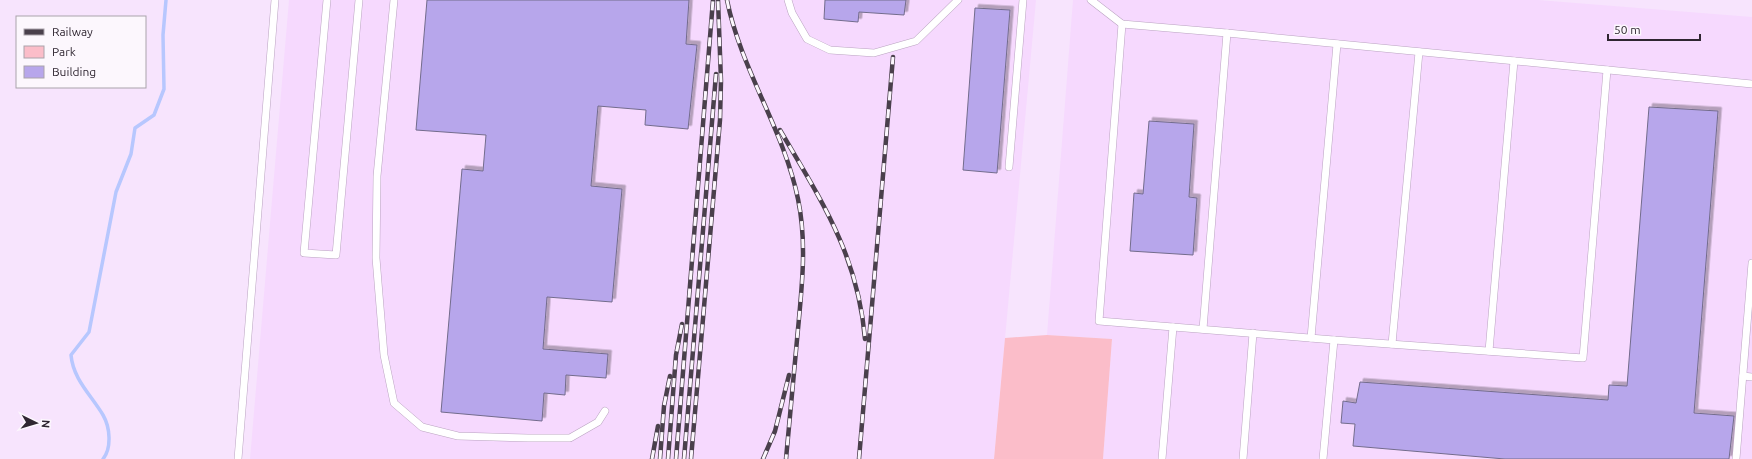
<svg xmlns="http://www.w3.org/2000/svg" width="1752" height="459" viewBox="0 0 1752 459" font-family="Ubuntu,sans-serif">
<defs>
<filter id="shadow"><feDropShadow dx="3.5" dy="-3.5" stdDeviation="0" flood-color="#0004"/></filter>
</defs>
<rect width="100%" height="100%" fill="#f7e4fd"/>
<g fill="#f6d9fe">
<path d="M289,0H1036L994,459H250Z"/>
<path d="M1073,0H1538L1752,17V459H1103L1112,339L1047,335Z"/>
</g>
<path fill="#fbbdc9" d="M1047,335L1112,339L1103,459H994L1005,338Z"/>
<g fill="none" stroke-linecap="round" stroke-linejoin="round">
<path stroke="#b7c7fe" stroke-width="3.5" d="M103,459C112,448 110,427 103,415C91,395 73,379 71,355L89,332L116,192L131,154L135,128L154,115L164,89L163,35L166,0"/>
</g>
<g fill="#b7a6eb" stroke="#736c8c" filter="url(#shadow)">
<path d="M427,0H689L686,44L697,45L688,129L645,125L646,110L598,106L591,186L622,189L612,302L547,297L543,349L608,354L606,378L566,375L565,395L544,393L542,421L441,412L462,169L483,171L486,135L416,130Z"/>
<path d="M825,0H906L904,15L859,12L858,22L824,19Z"/>
<path d="M975,8L1010,10L997,173L963,170Z"/>
<path d="M1649,107L1718,111L1694,413L1734,416L1729,459H1505L1353,446L1355,424L1341,423L1343,401L1356,403L1360,382L1608,400L1609,385L1627,386Z"/>
<path d="M1149,121L1194,124L1189,197L1197,198L1193,255L1130,251L1134,193L1143,194Z"/>
</g>
<g fill="none" stroke-linecap="round" stroke-linejoin="round">
<defs>
<g id="lane">
<path d="M327,0L304,253L336,255L359,0"/>
<path d="M394,0L377,176L376,258L384,355L394,403L422,427L458,436L528,438H570L598,422L605,411"/>
<path d="M788,0L792,13L807,39L830,50L874,53L916,41L958,0"/>
<path d="M1091,0L1122,24L1227,33L1752,84"/>
<path d="M1122,24L1099,321L1173,327L1162,459"/>
<path d="M1009,167L1023,0"/>
<path d="M1173,327L1334,340L1323,459"/>
<path d="M1203,329L1227,33"/>
<path d="M1311,338L1337,44"/>
<path d="M1334,340L1583,358L1607,70"/>
<path d="M1392,344L1419,52"/>
<path d="M1489,351L1514,61"/>
<path d="M1743,376L1752,377"/>
<path d="M238,459L275,0"/>
<path d="M1243,459L1253,333"/>
<path d="M1736,459L1752,263"/>
</g>
</defs>
<use href="#lane" stroke="#baa3c1" stroke-width="8"/>
<use href="#lane" stroke="#fff" stroke-width="7"/>
<defs>
<g id="rail">
<path d="M727,0C741,70 784,130 798,199C807,242 802,286 798,329C794,373 790,416 786,459"/>
<path d="M780,130C821,200 858,255 865,339"/>
<path d="M652,459L658,426"/>
<path d="M660,459L664,406L670,376"/>
<path d="M668,459L676,355L682,324"/>
<path d="M676,459L713,0"/>
<path d="M684,459L716,74"/>
<path d="M691,459L720,120L721,81L718,0"/>
<path d="M763,459L775,431L789,375"/>
<path d="M859,459L893,57"/>
</g>
</defs>
<use href="#rail" stroke="#4a404c" stroke-width="4.5"/>
<use href="#rail" stroke="#fcf7fd" stroke-width="3" stroke-dasharray="9" stroke-linecap="butt"/>
</g>
<rect x="16" y="16" width="130" height="72" fill="#fcf7fd" stroke="#aaa3ab"/>
<rect x="24" y="29" width="20" height="6" fill="#4a404c" stroke="#aaa3ab"/>
<text x="52" y="36" font-size="12" fill="#2f2631">Railway</text>
<rect x="24" y="46" width="20" height="12" fill="#fbbdc9" stroke="#aaa3ab"/>
<text x="52" y="56" font-size="12" fill="#2f2631">Park</text>
<rect x="24" y="66" width="20" height="12" fill="#b7a6eb" stroke="#aaa3ab"/>
<text x="52" y="76" font-size="12" fill="#2f2631">Building</text>
<g transform="translate(36 423) rotate(95)" stroke="#fcf7fd" stroke-width="3" paint-order="stroke">
<path d="M0-3L7 15L0 10L-7 15Z" fill="#2f2631"/>
<text y="-6" font-size="11" font-weight="bold" text-anchor="middle" fill="#2f2631">N</text>
</g>
<path d="M1608 34v6h92v-6" fill="none" stroke="#2f2631" stroke-width="2"/>
<text x="1614" y="34" font-size="12" fill="#2f2631" stroke="#fcf7fd" stroke-width="3" paint-order="stroke">50 m</text>
</svg>
